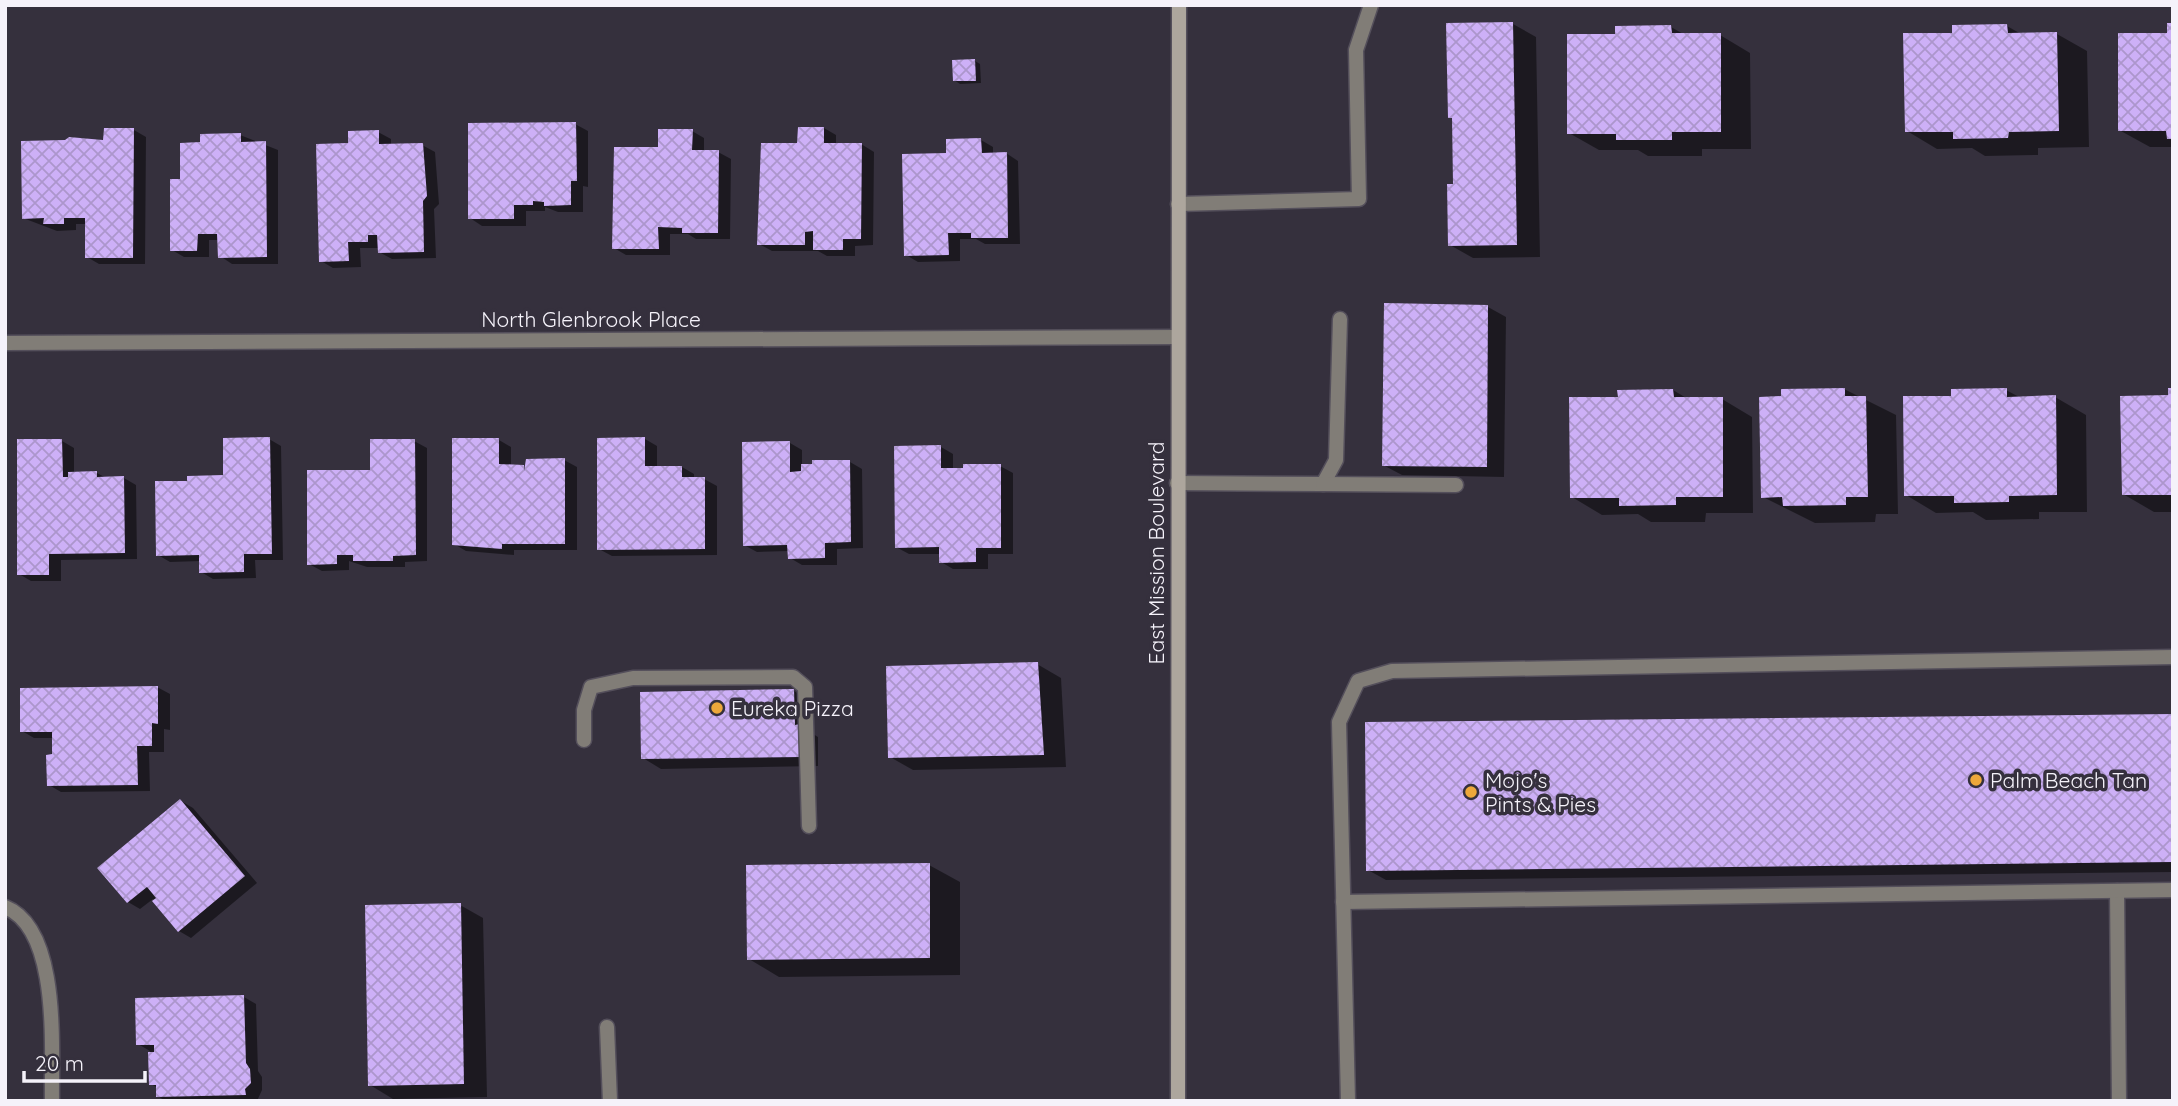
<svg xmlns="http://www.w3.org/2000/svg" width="2178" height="1106" viewBox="0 0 2178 1106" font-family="Quicksand,sans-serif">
<defs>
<pattern id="building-cross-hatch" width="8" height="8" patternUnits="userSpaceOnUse" patternTransform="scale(1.75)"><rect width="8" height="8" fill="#cdb0f7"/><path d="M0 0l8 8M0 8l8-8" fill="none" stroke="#ac96cc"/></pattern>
</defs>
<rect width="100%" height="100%" fill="#35303d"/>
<g fill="#0007">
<path d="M1513,24L1536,37L1540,257L1473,258L1450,245L1455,186L1454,120L1450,117Z"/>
<path d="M2173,24V147H2150L2119,130Z"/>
<path d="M2007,26L2021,34H2057L2087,51L2089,147L2038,148V155L1985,156L1972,148L1937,149L1907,131Z"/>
<path d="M1671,27L1685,35H1720L1750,53L1751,149H1702V156H1648L1638,150H1599L1569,133L1617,36Z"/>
<path d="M975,61L980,64L981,83L960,84L954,80Z"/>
<path d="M575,124L588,131V187L583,186V212H558L545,207V211H526V226H482L470,218Z"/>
<path d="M824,128L836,135V145L861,144L874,152L873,245L855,246V256H827L818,251H772L759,244L799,144Z"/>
<path d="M134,130L146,137L145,264H99L87,257V224H76V230L57,231L23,218L66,142H105Z"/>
<path d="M692,131L704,138V151L718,152L731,159L730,239H696L688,234H670V255H626L614,248L660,149Z"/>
<path d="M378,132L391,139V146L422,145L435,152L439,204L434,209L436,258L392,259L379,252V248H360L361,267L333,268L321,261L350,145Z"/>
<path d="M240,135L278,150V264H232L220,256L219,240H209V257H184L172,250L182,181L202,144Z"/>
<path d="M981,140L993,147V154L1006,153L1018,161L1020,244H985L976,239H960V261L918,262L906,255L948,154Z"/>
<path d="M1386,305L1488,307L1506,317L1504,477L1402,475L1383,465Z"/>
<path d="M1844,389L1896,415L1898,514H1876L1875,522L1815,523L1763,497Z"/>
<path d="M2173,389V512H2154L2123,494Z"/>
<path d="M1673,390L1688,399H1722L1752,417L1753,513H1706L1705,522H1651L1638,514L1602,515L1572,497L1619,399Z"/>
<path d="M2006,390L2021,398L2055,397L2086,415L2087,512H2039V519L1986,520L1973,512L1936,513L1906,495L1953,398Z"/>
<path d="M269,439L281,446L283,560H255L256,578L213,579L201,572V561L170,562L158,555L189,483L225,477Z"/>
<path d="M645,439L657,446V468L682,467L694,474V479H704L717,486V555L612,556L599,549Z"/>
<path d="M499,440L511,447V466L527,468L564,460L577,467V550H514V555L466,551L454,544Z"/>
<path d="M62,441L74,448V474L97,473L106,478H124L136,485L137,559L61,560V581H31L19,574Z"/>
<path d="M414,441L427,448V561L405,562V567H367L349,561V570L322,571L309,564L372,471Z"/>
<path d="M790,443L802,450V466L850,462L862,469L863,548L837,549V565H802L790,558L789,551L757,552L744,545L743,444Z"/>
<path d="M941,447L953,454V470L1000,466L1013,473V554H988V569H953L941,562V554H909L896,547Z"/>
<path d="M1037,664L1061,678L1066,767L913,770L890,757Z"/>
<path d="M157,687L170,694V730L164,729V752H149L150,791L61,792L49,785L53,738H34L22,731Z"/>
<path d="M794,691L812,702L813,734L818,737V766L661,769L643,758Z"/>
<path d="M2173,715V872L1386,880L1368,870Z"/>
<path d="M181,801L193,808L257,883L191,938L179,931L153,899L140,909L128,902Z"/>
<path d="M929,865L960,882V975L779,977L749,959Z"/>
<path d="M460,905L483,918L487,1097L393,1099L370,1085Z"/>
<path d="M244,997L256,1004L258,1071L262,1077V1090L257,1101H165L158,1096V1088L151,1084L150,1051L138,1044Z"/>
</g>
<g fill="url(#building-cross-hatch)">
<path d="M1513,22L1517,245L1448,246L1447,184H1453L1452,118H1448L1446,23Z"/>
<path d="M2167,23H2173V139H2167L2166,131H2118V33H2167Z"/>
<path d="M2007,24L2008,33L2057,32L2059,131L2009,132L2008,138L1953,139V132H1905L1903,33H1952V25Z"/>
<path d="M1671,25L1672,33H1721V132H1672V140H1616V134H1567V34H1615V26Z"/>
<path d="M975,59L976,81H953L952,60Z"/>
<path d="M576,122L577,181H571V205L544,206V202L533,201V205H514V219H468V123Z"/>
<path d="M798,127H824V143H862L861,239H843V250H813V231L805,232V245H757L761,143H797Z"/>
<path d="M104,128H134L133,258H85V218H64V224H43L44,218L22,219L21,141L65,140L69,137L103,140Z"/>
<path d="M658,129H693L692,150H719L718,233H682V228L658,227L659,249H612L614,147H658Z"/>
<path d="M379,130V144L423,143L427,196L423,201L424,252L378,253L377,235H368V242H348L349,261L319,262L316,144L348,143V131Z"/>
<path d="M241,133V142L266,141L267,257L218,258L217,234H198L197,251H170V179H180V143L200,142V134Z"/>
<path d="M981,138L982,153L1007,152L1008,238H971V233H948L949,255L904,256L902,154L946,153V139Z"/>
<path d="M1384,303L1488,305L1487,467L1382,466Z"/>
<path d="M1845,388V396H1866L1868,497H1846V505L1783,506L1782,497L1761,498L1759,397L1781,396V389Z"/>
<path d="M2007,388V397L2056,395L2057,495L2009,496V502L1954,503V496H1904L1903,396H1951V389Z"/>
<path d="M2168,388H2173V495H2122L2120,396L2168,395Z"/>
<path d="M1673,389L1674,397H1723V497H1676V505L1619,506V498H1570L1569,397H1618L1617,390Z"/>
<path d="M270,437L272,554H244V572L199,573V555L156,556L155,481H187V476L223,475V438Z"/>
<path d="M645,437V466H682V477H705V549L597,550V438Z"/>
<path d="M452,438H499V464L524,465V471L526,459L565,458V544H502V549L452,545Z"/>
<path d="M17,439H62L63,477H68V472L97,471V477L124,476L125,553L49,554V575H17Z"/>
<path d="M370,439H415L416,555L393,556V561H353V555H337V564L307,565V470H370Z"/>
<path d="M790,441V472L801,471V464H812V460H850L851,542L825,543V558L788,559L787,545L743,546L742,442Z"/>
<path d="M941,445V468H963V464H1001V548H976V562L939,563V547L895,548L894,446Z"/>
<path d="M1038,662L1044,755L888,758L886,666Z"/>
<path d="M158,686V724L152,723V746H137L138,785L47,786L46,755L52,754V732H20V688Z"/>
<path d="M794,689L795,725L800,724L801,757L641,759L640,692Z"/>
<path d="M2173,714V862L1366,871L1365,722Z"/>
<path d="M180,799L245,876L178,932L152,901L156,898L147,887L127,903L97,868Z"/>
<path d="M930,863V958L747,960L746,865Z"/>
<path d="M461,903L464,1084L368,1086L365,905Z"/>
<path d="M244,995L246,1063L250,1069L251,1083L245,1089L246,1095L156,1097V1085H149L148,1052H154V1045H136L135,998Z"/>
</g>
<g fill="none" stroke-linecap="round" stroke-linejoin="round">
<defs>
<g id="service">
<path d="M1178,204L1359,199L1356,50L1371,5"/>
<path d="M1177,483L1323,484L1336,460L1340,319"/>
<path d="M1323,484L1456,485"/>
<path d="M584,740V710L591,687L633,678L793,677L805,687L809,826"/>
<path d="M2117,891L2119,1101"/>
<path d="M1343,902L2173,890"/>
<path d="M607,1027L610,1101"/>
<path d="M1348,1101L1339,722L1358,681L1392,671L2173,657"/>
</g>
<g id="minor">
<path d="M5,343L1178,337"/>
<path d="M5,907C61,929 51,1051 52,1101"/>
</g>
<path id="secondary" d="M1178,1101L1179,5"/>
</defs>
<use href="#service" stroke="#544f5b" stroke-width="17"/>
<use href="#minor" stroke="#544f5b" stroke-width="17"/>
<use href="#secondary" stroke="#544f5b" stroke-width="17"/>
<use href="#service" stroke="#817d77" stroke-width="14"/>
<use href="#minor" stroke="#817d77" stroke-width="14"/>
<use href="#secondary" stroke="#ada69d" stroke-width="14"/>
</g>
<g fill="#eda83b" stroke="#35303d" stroke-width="2.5">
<circle cx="717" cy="708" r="7"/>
<circle cx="1976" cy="780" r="7"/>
<circle cx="1471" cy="792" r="7"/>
</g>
<g text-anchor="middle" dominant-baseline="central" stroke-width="7" stroke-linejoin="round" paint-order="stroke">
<g font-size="21" fill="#f5f2fa" stroke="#35303d">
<text x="591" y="319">North Glenbrook Place</text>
<text transform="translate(1156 553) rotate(-90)">East Mission Boulevard</text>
</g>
<g font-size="21" fill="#f5f2fa" stroke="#35303d" text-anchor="start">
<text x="731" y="708">Eureka Pizza</text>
<text x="1485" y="780">Mojo's<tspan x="1485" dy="24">Pints &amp; Pies</tspan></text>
<text x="1990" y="780">Palm Beach Tan</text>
</g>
</g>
<rect width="2178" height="1106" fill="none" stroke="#f5f2fa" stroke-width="14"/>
<path d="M24 1071v10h121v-10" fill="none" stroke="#f5f2fa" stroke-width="3.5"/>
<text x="35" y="1071" font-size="21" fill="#f5f2fa" stroke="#35303d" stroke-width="5" paint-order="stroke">20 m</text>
</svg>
